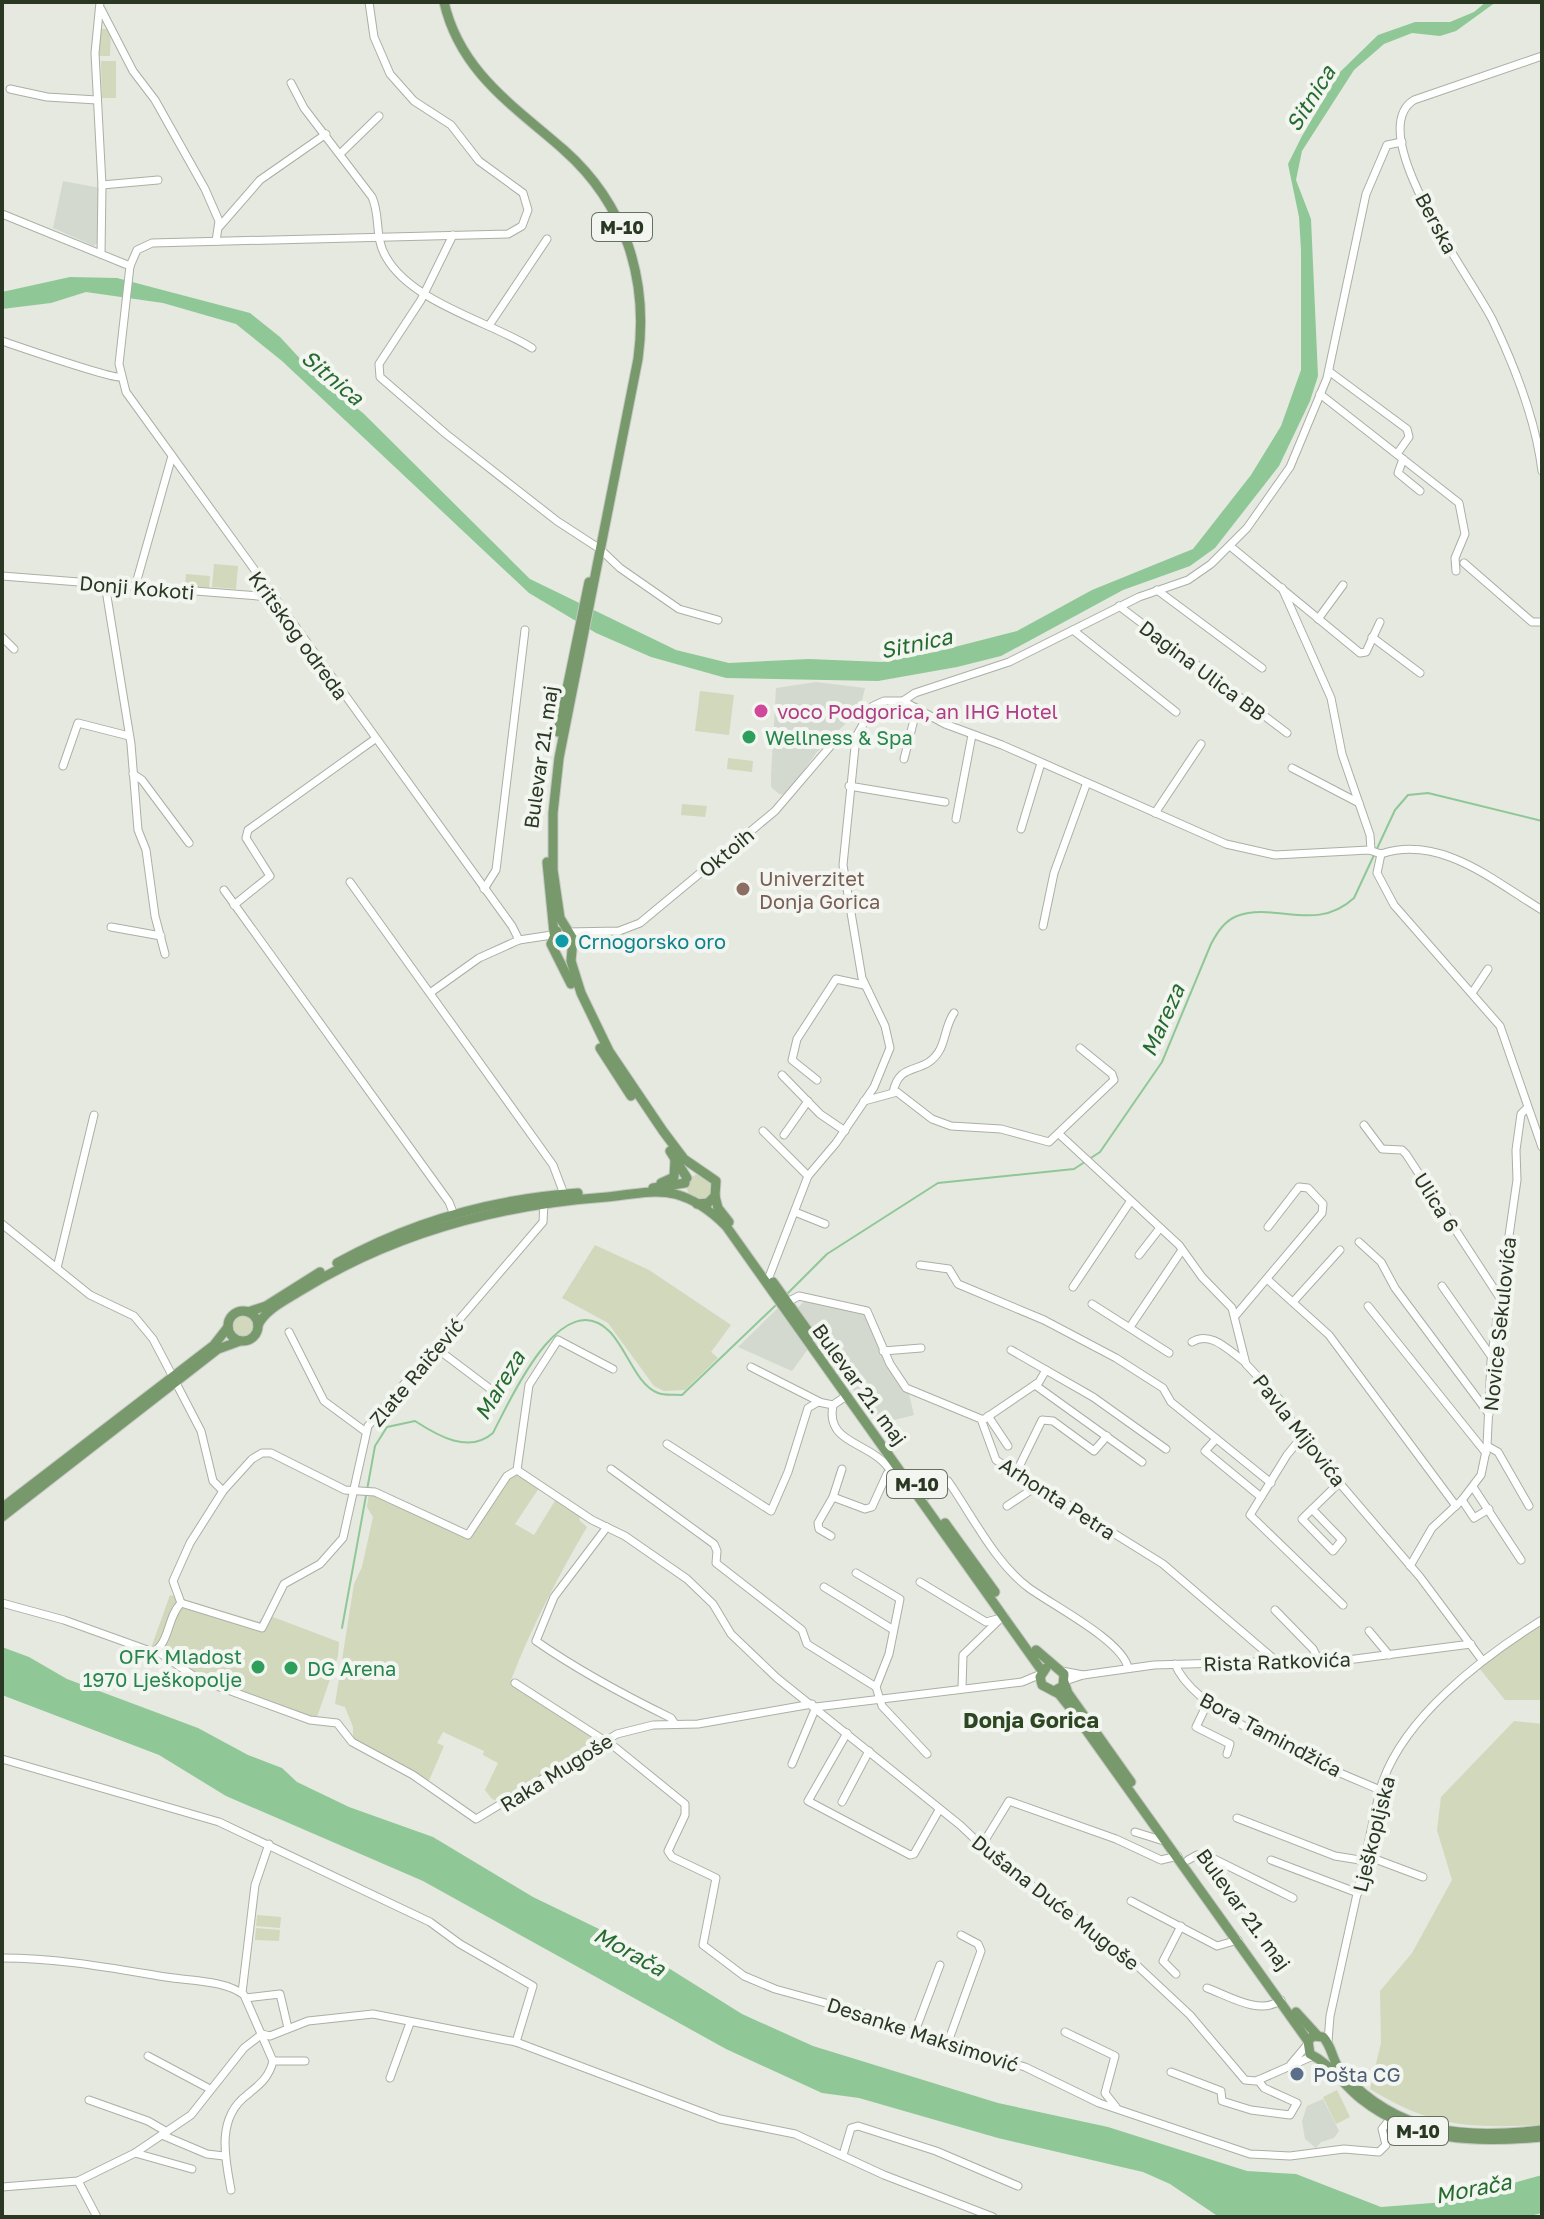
<svg xmlns="http://www.w3.org/2000/svg" width="1544" height="2219" viewBox="0 0 1544 2219" font-family="'Golos Text',sans-serif">
<rect width="100%" height="100%" fill="#e5e9e0"/>
<g fill="#d4d9cf">
<path d="M63,181L100,188L99,241L94,246L53,228Z"/>
<path d="M816,682L865,688L860,709L817,752L786,795L779,794L771,787V776L776,688Z"/>
<path d="M805,1300L864,1312L900,1384L909,1394L914,1415L879,1424L795,1311Z"/>
<path d="M778,1308L808,1349L792,1371L738,1347Z"/>
<path d="M1323,2099L1339,2131L1334,2138L1321,2142L1316,2148L1305,2139L1302,2121L1307,2106Z"/>
</g>
<g fill="#d1d8bc">
<path d="M99,29H111L110,56H98Z"/>
<path d="M101,61H116V98H102Z"/>
<path d="M214,564L238,566L236,589L212,587Z"/>
<path d="M186,574L210,576L209,588L185,586Z"/>
<path d="M700,691L734,695L729,735L695,731Z"/>
<path d="M728,758L753,761L752,772L727,769Z"/>
<path d="M682,804L707,806L705,817L681,815Z"/>
<circle cx="700" cy="1187" r="13"/>
<path d="M595,1245L649,1270L731,1325L711,1352L718,1358L685,1390L664,1391L654,1386L608,1323L562,1298Z"/>
<circle cx="243" cy="1327" r="11"/>
<path d="M516,1473L539,1488L515,1524L534,1535L556,1499L581,1515L579,1520L587,1527C558,1576 532,1626 511,1680L600,1740L504,1803L492,1799L485,1790L498,1763L483,1755L484,1751L443,1732L437,1743L444,1746L427,1785L353,1743V1727L345,1707L335,1704L354,1584L362,1567L373,1517L367,1507L369,1492L463,1537L469,1536L508,1478Z"/>
<path d="M170,1595L259,1622L265,1614L339,1642L338,1656L316,1720L200,1678L151,1648Z"/>
<path d="M1541,1624L1542,1700H1505L1479,1668Z"/>
<path d="M1514,1721L1542,1724V2125C1470,2128 1434,2128 1370,2089L1381,2043L1380,1991L1412,1953L1452,1880L1437,1830L1441,1797Z"/>
<path d="M257,1915L281,1917L280,1928L256,1926Z"/>
<path d="M256,1928L280,1930L279,1941L255,1940Z"/>
<path d="M1337,2090L1350,2117L1336,2124L1323,2097Z"/>
</g>
<g fill="#8fc896">
<path d="M1486,2H1496L1456,31L1440,36L1412,33L1384,44L1354,70L1302,151L1296,180L1311,219L1318,376L1310,401L1279,466L1215,548L1190,566L1123,590L1001,656L957,667L878,681L726,678L651,657L596,633L529,593L282,361L236,324L163,303L86,292L51,303L2,309V292L70,277L117,278L250,313L280,337L319,379L363,413L530,579L676,650L729,663L809,659L882,662L935,652L1017,631L1092,590L1193,549L1251,475L1281,426L1301,370V250L1299,217L1288,164L1302,136L1340,72L1378,35L1415,22H1450L1474,12Z"/>
<path d="M2,1647L29,1657L67,1679L198,1728L248,1755L282,1768L297,1782L349,1807L433,1837L533,1897L630,1944L742,2014L813,2046L998,2103L1108,2127L1247,2171L1296,2174L1381,2207L1445,2202L1542,2175V2213L1525,2217H1219L1170,2184L1143,2172L998,2138L859,2098L822,2093L726,2049L423,1881L226,1796L159,1755L2,1695Z"/>
</g>
<g fill="none" stroke-linecap="round" stroke-linejoin="round">
<g stroke="#8fc896" stroke-width="2">
<path d="M786,1295L827,1254L938,1183L1074,1169L1100,1152L1162,1062L1211,944C1217,933 1224,921 1237,916C1276,902 1316,933 1354,898L1395,810L1408,795L1428,793L1542,821"/>
<path d="M342,1628L375,1446L387,1427L415,1421C438,1436 469,1454 493,1433C509,1402 561,1284 609,1331C626,1347 636,1385 658,1393C665,1396 675,1394 682,1395L776,1305"/>
</g>
<defs>
<g id="minor">
<path d="M100,2L95,53L102,185L101,254"/>
<path d="M101,9L133,71L155,100L205,189L219,221L216,241"/>
<path d="M1542,56L1414,100C1361,133 1475,283 1493,321C1515,367 1536,421 1542,471"/>
<path d="M291,83L304,108L372,197C381,217 374,237 386,257C412,303 491,322 532,348"/>
<path d="M10,89L47,97L97,100"/>
<path d="M341,153L379,116"/>
<path d="M102,185L158,180"/>
<path d="M2,214L130,266L119,364L126,392L512,926L519,940L552,935"/>
<path d="M220,226L260,180L326,134"/>
<path d="M453,235L421,300L379,364L380,377L446,434L557,521L600,549L620,568L679,609L718,620"/>
<path d="M130,266L137,250L152,243L508,234L522,226L528,210L523,193L479,161L451,125L414,101L390,74L374,37L369,2"/>
<path d="M490,324L547,239"/>
<path d="M2,341C20,347 109,378 120,377"/>
<path d="M1330,372L1407,429L1409,437L1397,454"/>
<path d="M1320,394L1459,503L1465,534L1455,558L1456,571"/>
<path d="M1403,459L1398,473L1420,491"/>
<path d="M1230,546L1360,653L1366,652L1380,622"/>
<path d="M1464,563L1532,622H1542"/>
<path d="M2,576L271,597"/>
<path d="M105,584L131,744L138,830L146,850L155,916L165,954"/>
<path d="M135,587L172,456"/>
<path d="M1282,588L1331,698L1342,754L1370,835L1371,850"/>
<path d="M1157,590L1262,668"/>
<path d="M1119,606L1287,733"/>
<path d="M1318,619L1343,585"/>
<path d="M1073,630L1176,712"/>
<path d="M2,637L14,649"/>
<path d="M1372,637L1420,673"/>
<path d="M903,701L915,693L1009,662L1139,597L1188,580L1211,564L1247,528L1290,467L1327,378L1366,194L1387,145L1402,142"/>
<path d="M904,759L917,708"/>
<path d="M63,766L78,723L129,736"/>
<path d="M1292,768L1359,803"/>
<path d="M133,774L142,780L189,843"/>
<path d="M849,786L945,802"/>
<path d="M1155,813L1201,744"/>
<path d="M956,819L972,735"/>
<path d="M1021,829L1041,763"/>
<path d="M1381,854L1377,873L1394,905L1500,1026L1542,1147"/>
<path d="M1381,854C1441,834 1495,882 1542,910"/>
<path d="M350,882L553,1165L564,1194"/>
<path d="M484,889L496,870L525,630"/>
<path d="M224,890L449,1202L454,1215"/>
<path d="M234,905L270,876L246,838L248,830L375,739"/>
<path d="M1043,926L1054,873L1086,785"/>
<path d="M111,927L161,936"/>
<path d="M568,932L619,931L640,923L775,811L839,736L856,737"/>
<path d="M430,993L479,958L519,940"/>
<path d="M1472,993L1488,969"/>
<path d="M782,1075L820,1114L845,1131"/>
<path d="M817,1080L792,1060L797,1039L836,979L864,985"/>
<path d="M893,1092C899,1066 914,1072 929,1062C947,1050 943,1028 954,1013"/>
<path d="M864,1101L897,1092L932,1119L951,1126L1001,1129L1049,1142L1114,1080L1112,1074L1080,1048"/>
<path d="M1364,1125L1382,1149L1402,1150L1406,1154L1500,1298"/>
<path d="M763,1131L808,1176"/>
<path d="M1059,1134L1179,1245L1202,1277L1232,1308L1246,1364L1279,1399L1301,1438L1420,1577L1482,1660"/>
<path d="M784,1135L808,1101"/>
<path d="M795,1212L825,1224"/>
<path d="M2,1224L90,1295L134,1316L153,1339L173,1377"/>
<path d="M1359,1242L1381,1262L1395,1288L1489,1414"/>
<path d="M1139,1255L1160,1228"/>
<path d="M920,1265L949,1269L958,1284L1044,1320L1116,1358L1163,1388L1171,1402L1271,1483"/>
<path d="M57,1268L94,1115"/>
<path d="M769,1277L808,1176L836,1143L874,1087L890,1048L885,1026L862,978L843,865L856,737L873,706L884,701H903L945,724L1002,745L1226,844L1275,855L1369,850L1381,854"/>
<path d="M1267,1279L1329,1335L1456,1506"/>
<path d="M1442,1286L1491,1356"/>
<path d="M1073,1287L1130,1202"/>
<path d="M787,1302L799,1296L867,1311L890,1364L906,1388L981,1419L996,1460L1163,1564L1275,1660"/>
<path d="M1293,1302L1340,1250"/>
<path d="M1092,1304L1169,1353"/>
<path d="M1368,1306L1486,1453"/>
<path d="M1236,1315L1322,1213L1323,1204L1308,1188L1299,1187L1268,1227"/>
<path d="M1130,1327L1182,1250"/>
<path d="M289,1332L324,1401L366,1432"/>
<path d="M1192,1342C1211,1330 1229,1351 1245,1362"/>
<path d="M436,1348L489,1388"/>
<path d="M1011,1350L1093,1397L1166,1449"/>
<path d="M883,1351L921,1348"/>
<path d="M751,1367L820,1402"/>
<path d="M176,1383L201,1431L213,1481L223,1491"/>
<path d="M1035,1385L1142,1462"/>
<path d="M833,1405C825,1445 871,1441 890,1470"/>
<path d="M988,1416L1008,1446"/>
<path d="M983,1420L1039,1382L1046,1370"/>
<path d="M1301,1438L1287,1455L1250,1515L1343,1605"/>
<path d="M1216,1439L1205,1451L1261,1497"/>
<path d="M667,1444L771,1511L788,1472L808,1408L818,1402L833,1405L846,1396"/>
<path d="M1487,1446L1498,1452L1529,1506"/>
<path d="M611,1469L714,1544L717,1551L716,1563L802,1630L807,1644L876,1687"/>
<path d="M517,1470L592,1520L625,1536L687,1579L713,1604L731,1634L777,1678L960,1825L997,1860L1129,1958L1190,2015L1245,2080L1256,2081L1313,2056"/>
<path d="M1016,1473L1042,1420L1053,1421L1094,1451L1107,1436"/>
<path d="M1473,1487L1521,1560"/>
<path d="M926,1496L948,1481C972,1515 995,1563 1029,1588C1052,1605 1123,1641 1128,1668"/>
<path d="M833,1497L842,1469"/>
<path d="M1462,1500L1474,1518L1489,1509"/>
<path d="M1007,1506L1037,1486"/>
<path d="M1312,1509L1342,1540L1333,1551L1302,1519L1340,1482"/>
<path d="M607,1527L554,1597L536,1641C579,1671 624,1695 671,1718L675,1724"/>
<path d="M831,1536L819,1529L818,1523L833,1497L865,1509L872,1507L887,1474L896,1465"/>
<path d="M1410,1566L1432,1528L1462,1500L1481,1475L1487,1446L1491,1361L1517,1180L1516,1150L1521,1114L1527,1108"/>
<path d="M856,1573L900,1599L889,1654L876,1687L882,1706L927,1754"/>
<path d="M920,1582L986,1622L1005,1617"/>
<path d="M824,1587L892,1629"/>
<path d="M2,1603L64,1620L153,1652C170,1643 167,1617 181,1603"/>
<path d="M181,1603L173,1581L190,1543L223,1491L252,1459L262,1453H271L345,1490L375,1492L468,1535L507,1476L517,1470L529,1385L558,1340L613,1369"/>
<path d="M181,1603L262,1628L284,1584L320,1564L343,1538L368,1426L543,1222L544,1202"/>
<path d="M1275,1610L1313,1649L1318,1659"/>
<path d="M1369,1631L1389,1655"/>
<path d="M157,1651L198,1679L310,1720L337,1723L352,1742L413,1775L476,1819L617,1734L653,1725L698,1724L812,1704"/>
<path d="M1175,1664C1195,1716 1329,1768 1380,1790"/>
<path d="M1062,1671L1083,1675"/>
<path d="M1065,1681L1083,1675L1154,1665L1355,1659L1471,1644"/>
<path d="M515,1683L616,1748L685,1804V1815L668,1851L672,1857L716,1878L703,1945L744,1976L775,1989L869,2015L914,2034L1025,2067L1099,2103L1250,2154L1290,2156L1344,2149L1379,2152L1386,2145L1382,2129L1391,2118"/>
<path d="M962,1688L963,1655L999,1620"/>
<path d="M1207,1704L1196,1727L1230,1744L1227,1754"/>
<path d="M816,1707L1022,1682L1041,1674"/>
<path d="M847,1733L808,1801L910,1855L914,1854L939,1810"/>
<path d="M2,1759L219,1822L430,1922L460,1944L533,1986L516,2042"/>
<path d="M792,1764L816,1707"/>
<path d="M842,1802L869,1751"/>
<path d="M1237,1818L1335,1856L1366,1861"/>
<path d="M1135,1832L1167,1842"/>
<path d="M982,1845L1009,1801L1116,1839L1161,1860L1178,1856"/>
<path d="M1367,1856L1423,1877"/>
<path d="M1188,1860L1197,1855L1208,1856L1293,1898"/>
<path d="M1271,1860L1358,1893"/>
<path d="M1131,1901L1217,1946L1238,1940"/>
<path d="M2,1958C59,1958 111,1968 166,1977C190,1981 225,1980 244,1995L273,2061C269,2078 259,2085 247,2095C216,2118 225,2158 231,2190"/>
<path d="M1176,1974L1163,1961L1181,1926"/>
<path d="M1207,1988C1229,1996 1260,2016 1281,2000"/>
<path d="M242,1993L255,1885L269,1844"/>
<path d="M246,1998L280,1994L288,2028"/>
<path d="M835,2009L856,2020L877,2018"/>
<path d="M1065,2032L1115,2056L1105,2093L1116,2107"/>
<path d="M914,2034L940,1965"/>
<path d="M948,2042L981,1951L978,1944L961,1935"/>
<path d="M1328,2042L1330,2016L1380,1790C1400,1719 1483,1657 1542,1620"/>
<path d="M148,2056L210,2089"/>
<path d="M273,2061H305"/>
<path d="M1291,2064L1307,2045"/>
<path d="M1171,2072L1221,2091L1222,2101L1251,2110L1290,2115L1297,2103L1264,2088L1258,2080"/>
<path d="M390,2078L410,2023"/>
<path d="M89,2100L148,2121L167,2132"/>
<path d="M162,2135L207,2154L224,2156"/>
<path d="M135,2153L192,2169"/>
<path d="M843,2155L851,2128L858,2126L936,2151L1018,2186"/>
<path d="M78,2181L97,2217"/>
<path d="M2,2187L78,2181L135,2153L191,2115L244,2048L262,2034L270,2036L308,2021L373,2014L516,2042L720,2119L795,2134L884,2175L993,2217"/>
</g>
<g id="major">
<path d="M444,2C460,72 514,106 564,150C625,204 649,279 638,359L559,758L553,813V870L560,918L573,939L571,961L581,993L609,1051L663,1131L684,1159L716,1181L715,1196L708,1203L697,1204"/>
<path d="M558,732L589,582"/>
<path d="M547,862L554,933"/>
<path d="M557,931L551,944L571,984"/>
<path d="M600,1048L631,1096"/>
<path d="M670,1151L687,1178"/>
<path d="M661,1183L674,1177L675,1160"/>
<path d="M653,1188L685,1183"/>
<path d="M715,1196L718,1208L729,1222"/>
<path d="M337,1263C411,1222 494,1199 578,1193"/>
<path d="M773,1282L811,1335"/>
<circle cx="243" cy="1326" r="15"/>
<path d="M248,1312L266,1306L320,1272"/>
<path d="M258,1325C266,1309 286,1300 300,1291C394,1233 498,1205 607,1197C628,1195 654,1189 675,1194C694,1199 712,1212 726,1226L1042,1671"/>
<path d="M2,1508L214,1345L228,1327"/>
<path d="M2,1517L218,1349L240,1341"/>
<path d="M945,1523L995,1592"/>
<path d="M1036,1650L1064,1674L1063,1686L1054,1691"/>
<path d="M1046,1668L1040,1677L1042,1685L1059,1694L1071,1709L1308,2041"/>
<path d="M1064,1682L1068,1693L1131,1782"/>
<path d="M1296,2012L1317,2035"/>
<path d="M1542,2130C1465,2139 1399,2135 1343,2074C1332,2063 1333,2047 1323,2037L1313,2036L1308,2041L1310,2054C1331,2064 1343,2085 1361,2099C1416,2142 1475,2143 1542,2137"/>
</g>
</defs>
<use href="#minor" stroke="#a9b0a4" stroke-width="9"/>
<use href="#major" stroke="#c3c7c1" stroke-width="11"/>
<use href="#minor" stroke="#fff" stroke-width="7"/>
<use href="#major" stroke="#78996b" stroke-width="9"/>
</g>
<circle fill="#d1479c" stroke="#f3f6f0" stroke-width="3" cx="761" cy="711" r="8"/>
<g fill="#2e9e5b" stroke="#f3f6f0" stroke-width="3">
<circle cx="749" cy="737" r="8"/>
<circle cx="258" cy="1667" r="8"/>
<circle cx="291" cy="1668" r="8"/>
</g>
<circle fill="#8d6e63" stroke="#f3f6f0" stroke-width="3" cx="743" cy="889" r="8"/>
<circle fill="#0f9aa8" stroke="#f3f6f0" stroke-width="3" cx="562" cy="941" r="8"/>
<circle fill="#5c6f8a" stroke="#f3f6f0" stroke-width="3" cx="1297" cy="2074" r="8"/>
<g text-anchor="middle" dominant-baseline="central" stroke-width="8" stroke-linejoin="round" paint-order="stroke">
<g fill="#f3f6f0" stroke="#667060" stroke-width="2">
<rect x="592" y="213" width="60" height="28" rx="6"/>
<rect x="887" y="1470" width="60" height="28" rx="6"/>
<rect x="1388" y="2117" width="60" height="28" rx="6"/>
</g>
<g font-size="18" font-weight="bold" fill="#293723">
<text x="622" y="227">M-10</text>
<text x="917" y="1484">M-10</text>
<text x="1418" y="2131">M-10</text>
</g>
<g font-size="20" fill="#293723" stroke="#f3f6f0">
<text transform="translate(1437 223) rotate(62)">Berska</text>
<text transform="translate(137 587) rotate(5)">Donji Kokoti</text>
<text transform="translate(299 635) rotate(54)">Kritskog odreda</text>
<text transform="translate(1203 670) rotate(37)">Dagina Ulica BB</text>
<text transform="translate(540 757) rotate(-82)">Bulevar 21. maj</text>
<text transform="translate(726 852) rotate(-40)">Oktoih</text>
<text transform="translate(1437 1202) rotate(58)">Ulica 6</text>
<text transform="translate(1499 1324) rotate(-84)">Novice Sekulovića</text>
<text transform="translate(416 1372) rotate(-50)">Zlate Raičević</text>
<text transform="translate(860 1384) rotate(54)">Bulevar 21. maj</text>
<text transform="translate(1300 1430) rotate(52)">Pavla Mijovića</text>
<text transform="translate(1058 1498) rotate(33)">Arhonta Petra</text>
<text transform="translate(1277 1661) rotate(-2)">Rista Ratkovića</text>
<text transform="translate(1271 1734) rotate(28)">Bora Tamindžića</text>
<text transform="translate(556 1772) rotate(-32)">Raka Mugoše</text>
<text transform="translate(1373 1834) rotate(-76)">Lješkopljska</text>
<text transform="translate(1056 1902) rotate(38)">Dušana Duće Mugoše</text>
<text transform="translate(1244 1909) rotate(54)">Bulevar 21. maj</text>
<text transform="translate(923 2034) rotate(18)">Desanke Maksimović</text>
</g>
<g font-size="20" fill="#b23c85" stroke="#f3f6f0" text-anchor="start">
<text x="777" y="711">voco Podgorica, an IHG Hotel</text>
</g>
<g font-size="20" fill="#27864d" stroke="#f3f6f0" text-anchor="start">
<text x="765" y="737">Wellness &amp; Spa</text>
<text x="242" y="1656" text-anchor="end">OFK Mladost<tspan x="242" dy="23">1970 Lješkopolje</tspan></text>
<text x="307" y="1668">DG Arena</text>
</g>
<g font-size="20" fill="#785e54" stroke="#f3f6f0" text-anchor="start">
<text x="759" y="878">Univerzitet<tspan x="759" dy="23">Donja Gorica</tspan></text>
</g>
<g font-size="20" fill="#0d838f" stroke="#f3f6f0" text-anchor="start">
<text x="578" y="941">Crnogorsko oro</text>
</g>
<g font-size="20" fill="#4e5e75" stroke="#f3f6f0" text-anchor="start">
<text x="1313" y="2074">Pošta CG</text>
</g>
<g font-size="22" font-style="italic" fill="#256b2f" stroke="#f3f6f0">
<text transform="translate(1310 98) rotate(-58)">Sitnica</text>
<text transform="translate(333 377) rotate(40)">Sitnica</text>
<text transform="translate(916 643) rotate(-12)">Sitnica</text>
<text transform="translate(1162 1020) rotate(-66)">Mareza</text>
<text transform="translate(499 1385) rotate(-59)">Mareza</text>
<text transform="translate(630 1951) rotate(29)">Morača</text>
<text transform="translate(1473 2188) rotate(-11)">Morača</text>
</g>
<g font-size="22" font-weight="bold" fill="#2c4722" stroke="#f3f6f0">
<text x="1031" y="1719">Donja Gorica</text>
</g>
</g>
<rect width="1544" height="2219" fill="none" stroke="#293723" stroke-width="8"/>
</svg>
